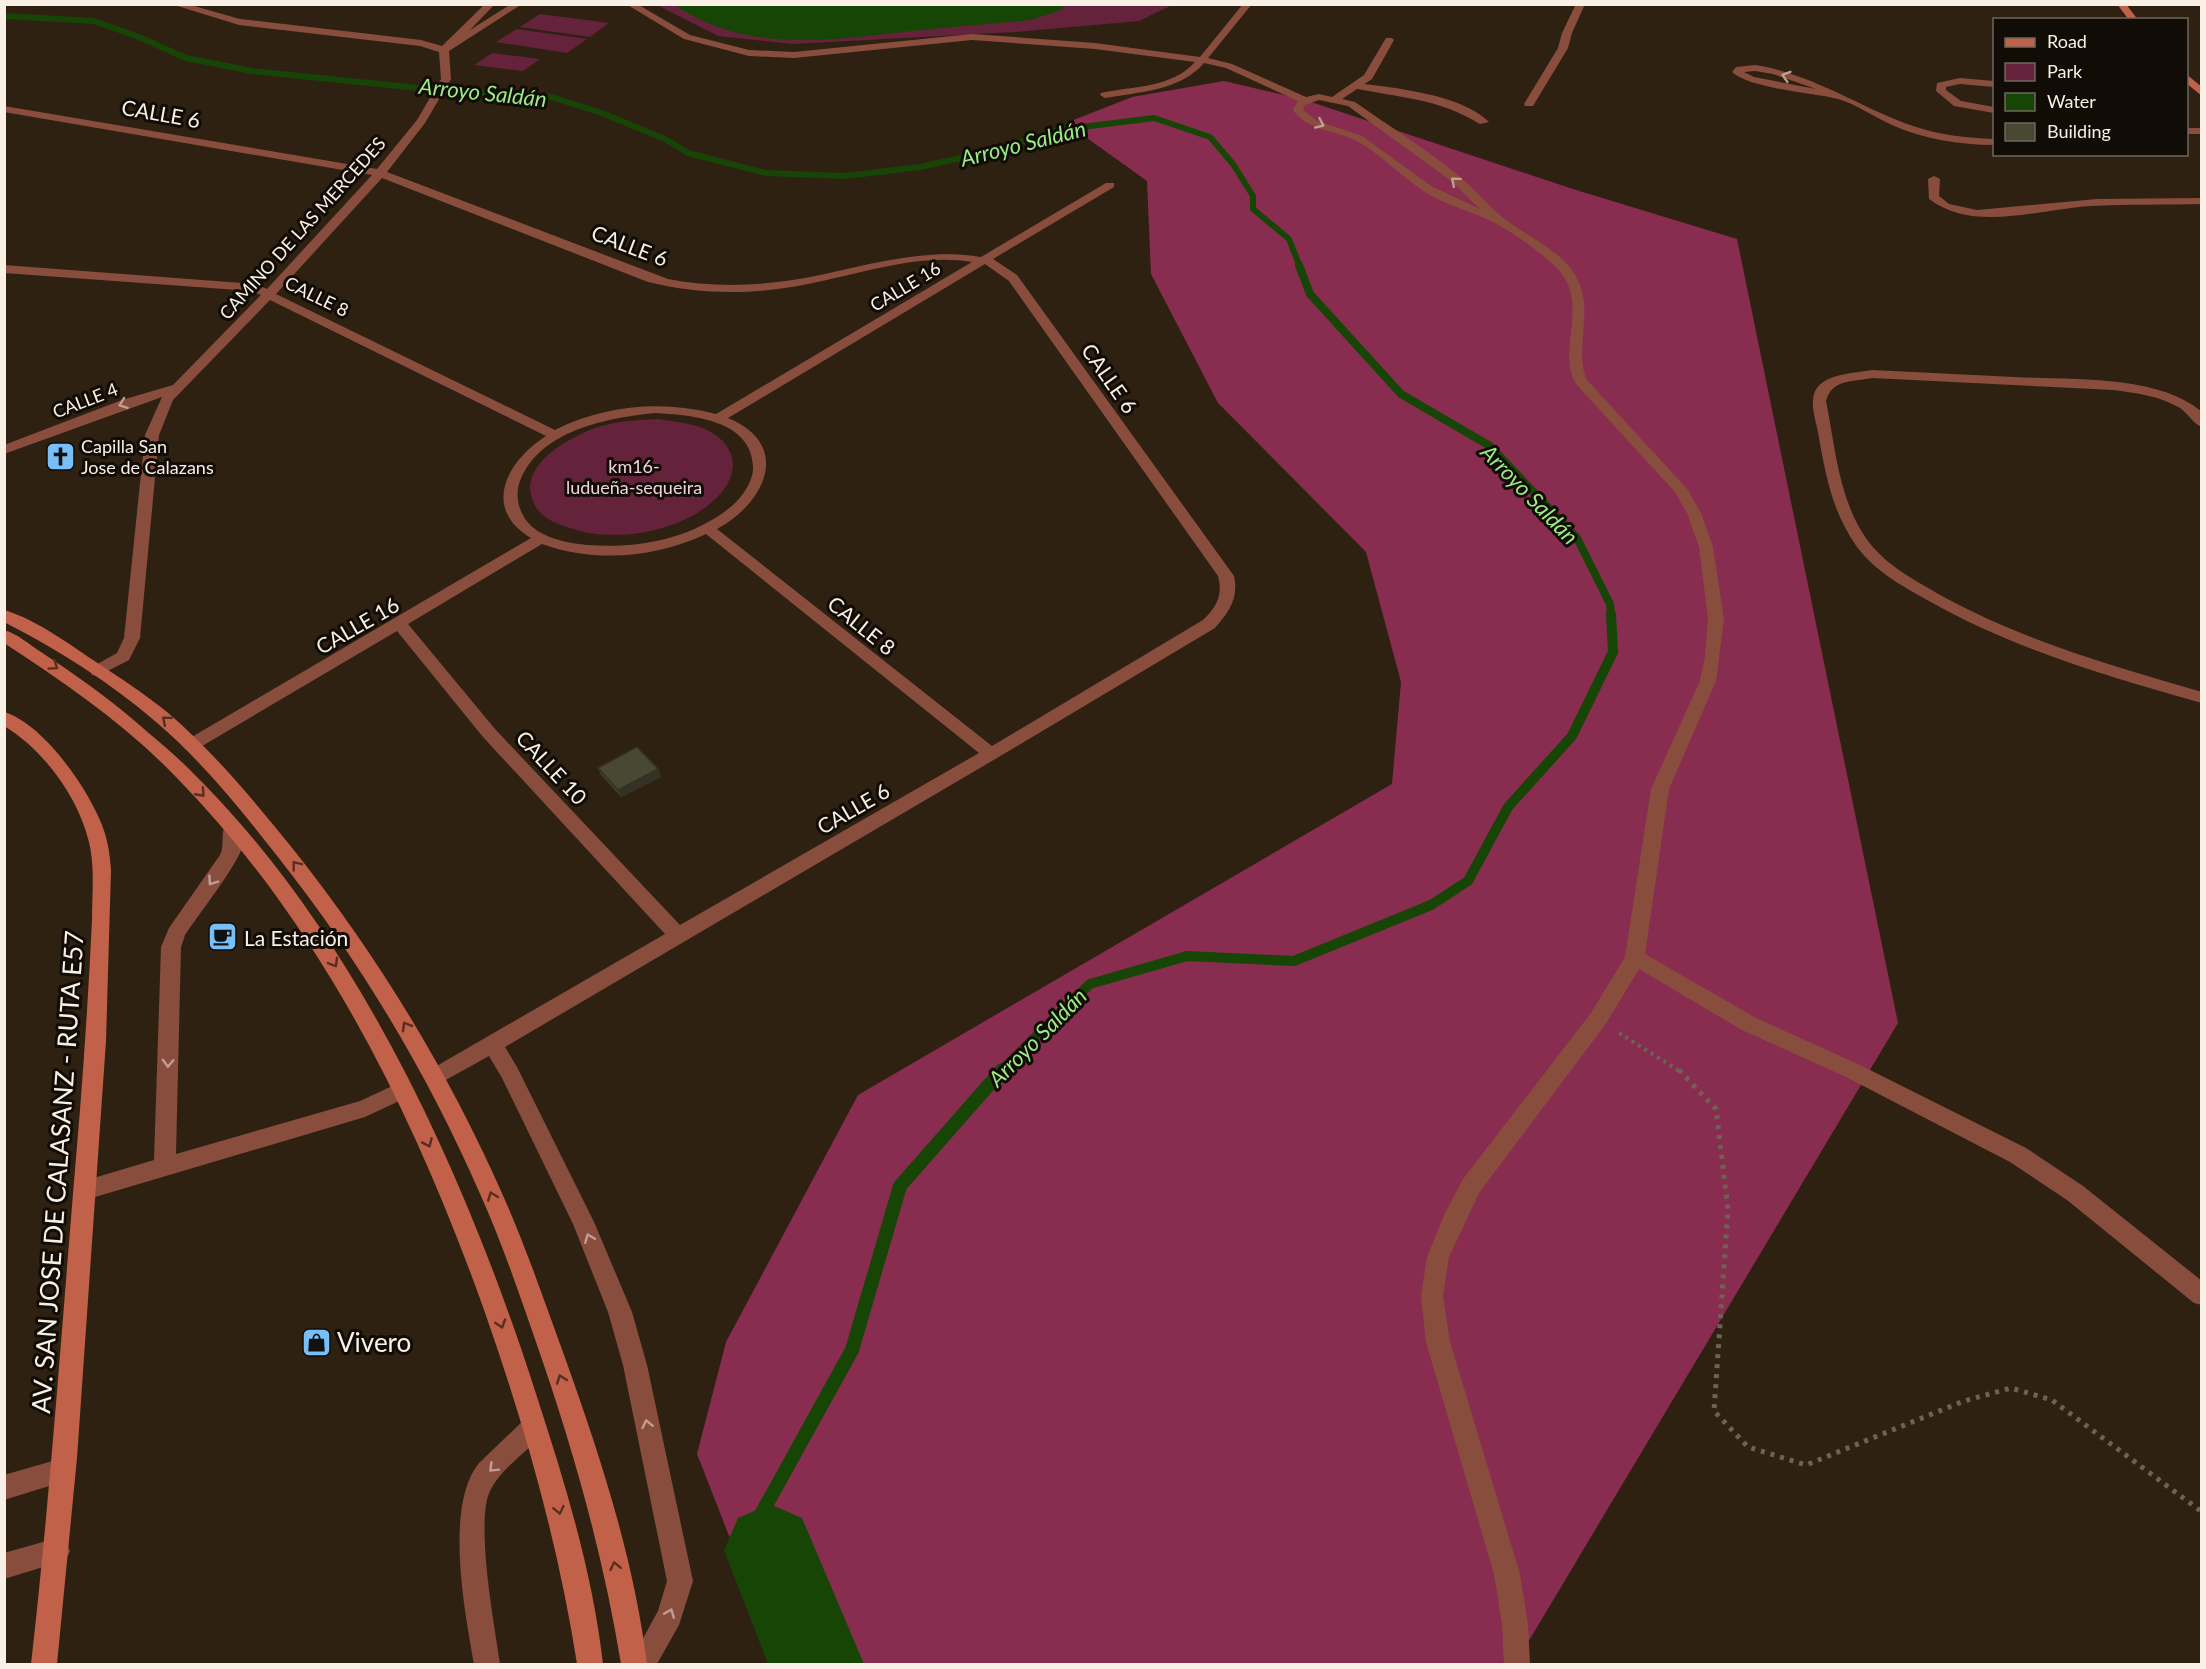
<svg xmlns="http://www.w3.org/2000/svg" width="2206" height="1669" viewBox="0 0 2206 1669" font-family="Lato,sans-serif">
<rect width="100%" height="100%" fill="#2e2112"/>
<g fill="#65223b">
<path d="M657,5H1172L1139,21L1015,32L793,44L718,36Z"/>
<path d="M540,14L609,23L590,37L520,27Z"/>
<path d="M517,29L587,39L567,53L496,42Z"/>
<path d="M492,53L540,59L523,71L474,65Z"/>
<path d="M658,419C675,422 695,423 711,432C742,451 738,480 712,502C677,533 613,543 570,528C557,524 543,519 536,507C512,469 566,439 595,428C615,421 637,420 658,419Z"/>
</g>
<path fill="#892d50" d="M1224,81L1305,100L1576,190L1737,239L1898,1023L1515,1664H775L755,1602L697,1454L726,1342L858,1095L1392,784L1401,682L1366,552L1218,403L1151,274L1147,181L1066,123L1132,97Z"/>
<path fill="#174506" d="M675,5H1065L1061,10L1031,20C991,24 951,27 912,31C832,40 745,54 675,5Z"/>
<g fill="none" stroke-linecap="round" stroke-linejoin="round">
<path stroke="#174506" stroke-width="6" d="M4,16L94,21L139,37L186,58L252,71L428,89L551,97L602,113L665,139L688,153L766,173L846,176L920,167L984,153L1058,130L1154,118L1210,137L1233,164L1253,196V209L1289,239L1300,267"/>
<path stroke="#174506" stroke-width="8" d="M1299,265L1310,294L1401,394L1490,446L1577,538L1610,604L1611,615"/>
<path stroke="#174506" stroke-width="10" d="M1000,1072L1090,984L1187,956L1294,961L1431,905L1468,881L1508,807L1572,736L1613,652L1611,614"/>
<path stroke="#174506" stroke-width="14" d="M770,1550L759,1518L852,1350L900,1186L1002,1070"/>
<path fill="#174506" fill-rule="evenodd" d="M770,1504L802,1518L864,1664H768L724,1550L738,1518Z"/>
<path stroke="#6e6254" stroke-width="4" stroke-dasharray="3 4.5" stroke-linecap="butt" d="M1619,1033L1681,1072"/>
<path stroke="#6e6254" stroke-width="5" stroke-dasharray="4 6" stroke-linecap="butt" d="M1679,1070L1716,1109L1728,1209L1714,1411L1748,1447L1806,1465L1964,1401L2011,1388L2052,1400L2202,1512"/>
<g fill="#894d3e" fill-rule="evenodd">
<path d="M1755,65C1813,74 1859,107 1913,126C1939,135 1966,138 1994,139V145C1960,145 1923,139 1892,125C1874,117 1856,104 1838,99C1811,92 1751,89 1732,72L1736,67ZM1755,71L1773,74L1816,89L1754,77L1744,72Z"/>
<path d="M1960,78L1994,81V87L1960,84L1946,87V90L1961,101L1994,107V113L1954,106L1936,91L1937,83Z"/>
<path d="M1357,83C1395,88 1461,94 1489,122L1480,124C1438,98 1400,98 1353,88L1352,86Z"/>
<rect x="2186" y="128" width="16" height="6"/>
<path d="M1934,176L1940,179L1939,196L1949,204L1977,210L2097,199L2202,198V204C2165,205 2127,204 2091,206C2039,209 1974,233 1929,199L1928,179Z"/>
<path d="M1872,370C1919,372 1967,375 2014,377C2070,380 2156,374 2201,411L2202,427C2193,424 2188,413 2180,408C2160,396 2136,393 2114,390L1872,378C1852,382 1832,379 1826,401C1835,445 1838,493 1862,532C1881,563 1911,578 1942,596C2024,641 2113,666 2202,692V703C2108,677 2014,649 1929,601C1902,586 1876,572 1857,547C1832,512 1825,473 1818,432C1816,422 1812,410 1813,400C1815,373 1851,374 1872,370Z"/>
<path d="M232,821L238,823C242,829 243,840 242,847C239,863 196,918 185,935L181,947L176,1154L360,1101L403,1081L410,1084L413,1090L410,1096L365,1117L85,1200L77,1197L74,1190L77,1183L154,1160L161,947L169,928L220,855C225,845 220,833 226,823Z"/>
<path d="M534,1415L543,1419L546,1427L543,1435C526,1452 502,1468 491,1489C474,1518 495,1628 500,1664H474C465,1612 444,1506 479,1463L525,1419Z"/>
</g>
<g fill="#894d3e" fill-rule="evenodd">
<path d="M171,4H187L240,19L421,40L442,46L485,4H495L470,30L511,4H522L449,51L451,79L425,123L387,172L668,279C714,288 759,286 805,278C863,267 922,247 981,257L1106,183H1114V187L993,259L1017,275L1234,576C1239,598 1229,612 1215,628L997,758L505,1047L517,1067L594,1222L632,1312L647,1365L693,1581L679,1625L657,1664H629L658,1611L667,1581L623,1365L608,1312L573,1224L502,1078L489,1056L435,1086L428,1083L425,1077L428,1071L665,934L483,737L397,631L197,749H185L182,745L185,741L531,538C481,508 507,461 546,436L270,300L173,400L159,435L140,638L129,660L98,676L92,675L90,671L92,667L117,653L124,638L145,435L162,397L4,454V445L122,400L173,385L261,295L252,291L4,273V265L255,284L267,289L372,175L4,112V106L377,169L417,120L441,79L439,52L420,46L239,25ZM382,178L648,282C702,295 753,295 808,284C860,274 918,253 972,262L716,414C662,400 605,405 555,430L276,294ZM985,264L1009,281L1218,576C1223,595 1217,607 1203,620L992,746L717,529C765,503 793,445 728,418ZM655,413C690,415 751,419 753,466C754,480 743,496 733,505C693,539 638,549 587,545C567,543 539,538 526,520C518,509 515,494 520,481C540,430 607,418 655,413ZM706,534L979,753L680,925L495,729L408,624L542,544C595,563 655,558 706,534Z"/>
<path d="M626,4H637L690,35L749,50L794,52L972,34L1095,43L1200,57L1243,4H1252L1208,58L1232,64L1306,97L1319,94L1332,97L1364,75L1386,38H1392L1394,40L1372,79L1342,99L1355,102C1389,126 1426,149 1459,176C1474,189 1487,204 1502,217C1528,238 1568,252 1580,285C1592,316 1574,352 1587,380L1688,490L1701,513L1713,547L1724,619L1716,681L1669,789L1645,954L1756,1018L1858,1064L2026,1148L2083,1186L2202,1281V1305L2194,1303L2067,1200L2010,1162L1844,1076L1742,1030L1639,969L1605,1025L1479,1193L1449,1257L1443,1296L1450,1342L1520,1574L1528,1624L1530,1664H1504L1502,1624L1494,1574L1426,1342L1421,1296L1427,1257L1445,1213L1463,1179L1591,1013L1625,957L1651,789L1700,681L1705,656L1708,619L1699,547L1687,513L1675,492L1576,384C1557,353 1587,308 1562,274C1551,259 1510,230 1493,222C1473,212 1450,206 1430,195C1404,180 1384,156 1357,141C1335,130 1308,131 1293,110L1298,101L1226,68L1204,63C1180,91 1139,92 1105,98L1100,95L1101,93C1133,86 1172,88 1195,62L1095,49L972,40L794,58L749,56L684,39ZM1319,100L1348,106L1450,180L1480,209L1431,186L1362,136L1317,121L1303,110L1305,105Z"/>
<path d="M1576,4H1585L1572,33L1568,48L1533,106H1525L1524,104L1558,48L1562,33Z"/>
<path d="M63,1458L72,1461L75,1470L72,1479L4,1500V1475Z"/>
<path d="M57,1538L66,1542L70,1551L66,1560L4,1579V1553Z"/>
</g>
<g fill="#c16149" fill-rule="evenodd">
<path d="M2117,4H2126L2138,20H2129Z"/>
<path d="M2186,74L2202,87V96L2186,83Z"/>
<path d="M4,610C38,620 70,645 99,664C122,679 146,695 167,712C214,752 254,801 293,849C378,956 450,1074 505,1200C527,1250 545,1303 564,1355C600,1455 634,1559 647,1664H621C603,1554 573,1448 536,1342C519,1293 502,1243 481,1196C428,1074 360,961 278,857C241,810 202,761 156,722C111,683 57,649 4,622Z"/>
<path d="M4,630C18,634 30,645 41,652C74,674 106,696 136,722C153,737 171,751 187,767C357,932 467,1177 538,1400C566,1486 593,1575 603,1664H577C558,1542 524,1423 483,1307C414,1114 321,925 176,777C125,724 65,683 4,643Z"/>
<path d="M4,712C44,724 88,789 102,825C108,840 110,855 111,870L106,1041L77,1458L57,1664H31C52,1480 64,1295 80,1110C85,1046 89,983 92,920C92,894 95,867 89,842C78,797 44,750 4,726Z"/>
</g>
</g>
<path fill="#3f3e2c" d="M598,768L658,769L661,777L621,797L601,775Z"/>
<path fill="#333224" d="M658,769L661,777L621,797L618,790Z"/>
<path fill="#494833" stroke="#333224" stroke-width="1.5" d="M637,747L658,769L618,790L598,768Z"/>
<defs><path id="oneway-chevron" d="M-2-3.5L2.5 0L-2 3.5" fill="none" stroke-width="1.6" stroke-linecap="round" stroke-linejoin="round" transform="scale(1.5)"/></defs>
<g stroke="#c19e92">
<use href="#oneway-chevron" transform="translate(1786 76) rotate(-163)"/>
<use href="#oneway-chevron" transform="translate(1320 124) rotate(24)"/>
<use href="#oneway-chevron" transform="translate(1455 181) rotate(-140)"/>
<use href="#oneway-chevron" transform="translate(123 404) rotate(160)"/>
<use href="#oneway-chevron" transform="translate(212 881) rotate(125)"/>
<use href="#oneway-chevron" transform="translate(168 1063) rotate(92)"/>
<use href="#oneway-chevron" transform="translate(589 1238) rotate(-112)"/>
<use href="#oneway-chevron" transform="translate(647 1424) rotate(-102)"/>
<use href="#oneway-chevron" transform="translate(493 1468) rotate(135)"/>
<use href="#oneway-chevron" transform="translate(670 1613) rotate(-68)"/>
</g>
<g stroke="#582e21">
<use href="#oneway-chevron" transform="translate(54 666) rotate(34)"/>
<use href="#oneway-chevron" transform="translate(166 720) rotate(-140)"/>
<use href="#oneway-chevron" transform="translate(201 793) rotate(48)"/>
<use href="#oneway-chevron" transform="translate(296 865) rotate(-128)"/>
<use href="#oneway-chevron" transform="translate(334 963) rotate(60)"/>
<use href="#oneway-chevron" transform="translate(406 1026) rotate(-120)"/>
<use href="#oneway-chevron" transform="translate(428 1143) rotate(66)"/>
<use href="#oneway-chevron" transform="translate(492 1196) rotate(-111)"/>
<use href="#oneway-chevron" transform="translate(501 1324) rotate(72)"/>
<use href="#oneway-chevron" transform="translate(561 1379) rotate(-110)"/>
<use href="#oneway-chevron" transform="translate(559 1510) rotate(78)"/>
<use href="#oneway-chevron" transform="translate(615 1566) rotate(-102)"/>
</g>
<defs>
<symbol id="church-square" viewBox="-11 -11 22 22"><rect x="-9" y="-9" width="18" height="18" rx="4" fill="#78bff7" stroke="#120c06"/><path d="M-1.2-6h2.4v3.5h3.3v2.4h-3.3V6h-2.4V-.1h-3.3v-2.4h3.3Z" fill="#111"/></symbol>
<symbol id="cafe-square" viewBox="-11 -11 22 22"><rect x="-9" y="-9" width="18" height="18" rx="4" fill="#78bff7" stroke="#120c06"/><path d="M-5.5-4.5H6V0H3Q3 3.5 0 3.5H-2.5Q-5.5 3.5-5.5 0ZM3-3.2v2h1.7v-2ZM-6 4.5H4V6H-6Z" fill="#111"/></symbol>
<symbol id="shop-square" viewBox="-11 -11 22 22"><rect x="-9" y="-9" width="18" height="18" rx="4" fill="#78bff7" stroke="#120c06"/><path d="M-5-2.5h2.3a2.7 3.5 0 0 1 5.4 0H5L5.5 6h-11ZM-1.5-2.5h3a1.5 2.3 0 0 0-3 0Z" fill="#111"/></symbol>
</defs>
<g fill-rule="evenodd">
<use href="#church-square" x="44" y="440" width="33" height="33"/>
<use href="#cafe-square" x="206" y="920" width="33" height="33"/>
<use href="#shop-square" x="300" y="1326" width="33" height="33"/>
</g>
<g text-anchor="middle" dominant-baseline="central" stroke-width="6" stroke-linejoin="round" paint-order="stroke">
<g font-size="18" fill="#f9f0e6" stroke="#120c06">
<text transform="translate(302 228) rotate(-48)">CAMINO DE LAS MERCEDES</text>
<text transform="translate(905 286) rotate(-31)">CALLE 16</text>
<text transform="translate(317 296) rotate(26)">CALLE 8</text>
<text transform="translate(85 400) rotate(-21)">CALLE 4</text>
</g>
<g font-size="18" fill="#f9f0e6" stroke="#120c06" text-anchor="start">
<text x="81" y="446">Capilla San<tspan x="81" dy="21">Jose de Calazans</tspan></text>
</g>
<g font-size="18" fill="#efd3da" stroke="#120c06">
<text x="634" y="466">km16-<tspan x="634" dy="21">ludueña-sequeira</tspan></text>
</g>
<g font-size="21" fill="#f9f0e6" stroke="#120c06">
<text transform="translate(161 113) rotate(10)">CALLE 6</text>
<text transform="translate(630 245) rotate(21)">CALLE 6</text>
<text transform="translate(1110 378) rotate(55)">CALLE 6</text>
<text transform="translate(357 625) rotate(-30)">CALLE 16</text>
<text transform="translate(862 625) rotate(39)">CALLE 8</text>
<text transform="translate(552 767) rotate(47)">CALLE 10</text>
<text transform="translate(853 808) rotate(-30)">CALLE 6</text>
</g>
<g font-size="21" fill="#f9f0e6" stroke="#120c06" text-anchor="start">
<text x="244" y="937">La Estación</text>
</g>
<g font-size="22" font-style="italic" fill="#9aec84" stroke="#120c06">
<text transform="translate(483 92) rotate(6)">Arroyo Saldán</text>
<text transform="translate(1023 143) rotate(-14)">Arroyo Saldán</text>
<text transform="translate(1530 494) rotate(46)">Arroyo Saldán</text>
<text transform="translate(1037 1037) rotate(-45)">Arroyo Saldán</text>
</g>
<g font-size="26" fill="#f9f0e6" stroke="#120c06">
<text transform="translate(57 1172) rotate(-86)">AV. SAN JOSE DE CALASANZ - RUTA E57</text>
</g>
<g font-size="26" fill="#f9f0e6" stroke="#120c06" text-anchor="start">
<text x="337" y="1342">Vivero</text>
</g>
</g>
<rect width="2206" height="1669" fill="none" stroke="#f9f0e6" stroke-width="12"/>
<rect x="1993" y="18" width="195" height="138" fill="#120c06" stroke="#6e6760" stroke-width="1.5"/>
<rect x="2005" y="38" width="30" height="9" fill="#c16149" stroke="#6e6760" stroke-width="1.5"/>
<text x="2047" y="48" font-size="18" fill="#f9f0e6">Road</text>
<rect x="2005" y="63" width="30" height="18" fill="#65223b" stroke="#6e6760" stroke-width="1.5"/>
<text x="2047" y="78" font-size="18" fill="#f9f0e6">Park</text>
<rect x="2005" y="93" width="30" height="18" fill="#174506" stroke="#6e6760" stroke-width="1.5"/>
<text x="2047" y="108" font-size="18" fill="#f9f0e6">Water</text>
<rect x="2005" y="123" width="30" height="18" fill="#494833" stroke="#6e6760" stroke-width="1.5"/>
<text x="2047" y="138" font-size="18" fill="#f9f0e6">Building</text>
</svg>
